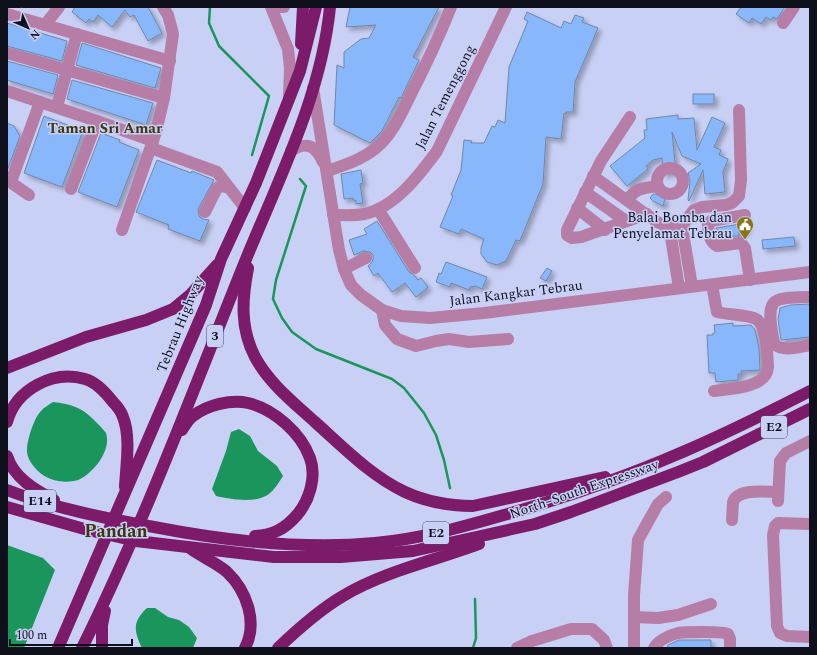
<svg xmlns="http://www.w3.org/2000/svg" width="817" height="655" viewBox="0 0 817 655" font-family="Spectral,serif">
<defs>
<filter id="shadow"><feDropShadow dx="3.5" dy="3.5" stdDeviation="2" flood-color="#0004"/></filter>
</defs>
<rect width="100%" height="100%" fill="#c9d0f6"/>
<g fill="#1a965c">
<path d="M53,402C72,404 83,408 96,422C99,425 104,430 106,433C112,450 93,474 78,480C65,484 48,481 38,471C32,465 26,457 27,448C28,438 34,418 41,411C44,407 49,405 53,402Z"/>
<path d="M239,429L250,436L258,451L277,466L283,476C279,482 275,489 269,494C256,504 230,499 216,496L212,489L226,451L231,432Z"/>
<path d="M7,545L43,558L55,570L24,648H7Z"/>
<path d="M147,608H155L168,617L179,620L189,627L197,638L193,648H142C134,631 132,622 147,608Z"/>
</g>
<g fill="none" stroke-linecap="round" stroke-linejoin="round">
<g stroke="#1a965c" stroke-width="2.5">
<path d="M210,7L209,23L219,46L269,96L252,155"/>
<path d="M300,179L306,186L276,280L273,299L282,318L292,332L316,349L392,379L404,388L424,413L436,435L444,460L450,488"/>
<path d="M473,648L476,638L475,599"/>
</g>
</g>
<g fill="#88b8fb" stroke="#7187a5" filter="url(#shadow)">
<path d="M75,7H148L162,33L148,41L134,15L130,17L125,10L112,27L98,15L93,22L89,19L86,23L72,12Z"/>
<path d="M350,7H439L413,57L419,60L401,98L399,97L382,131L370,143L334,125L337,65L344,68V52L361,39L369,38L376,25L346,27Z"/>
<path d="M741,7H785L777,19L773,17L771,20L766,17L761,24L752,18L749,23L736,14Z"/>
<path d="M527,12L561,28L564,21L571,24L575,15L584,18L582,22L598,28L575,82L573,112H566V114L564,113L561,139L546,137L543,184L520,241L516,240L506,261L497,265L487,262L481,254V248L484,239L461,229L459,234L440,227L453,196L451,195L461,170L464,140L472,141L471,143H484L492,126L495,127L498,120L505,123L509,67L528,21L524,19Z"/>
<path d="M7,23L67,41L62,61L7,46Z"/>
<path d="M82,43L161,68L155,88L76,65Z"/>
<path d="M7,61L58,75L53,94L7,80Z"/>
<path d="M72,80L153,103L146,125L67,99Z"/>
<rect x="693" y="94" width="21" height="10"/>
<path d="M678,115V119L694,118L697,150L712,117L725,123L714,147L721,150L719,155L728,159L723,172L725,192L705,194L703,170L689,201L688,200L690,181L688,173L701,164L682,156L672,132L676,172L663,174L662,158L653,160L646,166L648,169L627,186L610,166L645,138L644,130H647L646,119Z"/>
<path d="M44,116L83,131L62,187L24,173Z"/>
<path d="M7,123L14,126L20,136L7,171Z"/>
<path d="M101,133L120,140L119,142L139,150L117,207L78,192Z"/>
<path d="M157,160L191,173L192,171L214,180L198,209L199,216L202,219L209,220L200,241L168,229L169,225L136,212Z"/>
<path d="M361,170L363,183L360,184L363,203L356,204V200L354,201L353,198L344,199L341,174Z"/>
<path d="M653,194H656L665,199L663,206L653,201L650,198Z"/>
<path d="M377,221L409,272L414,275L418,280L421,278L428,287L416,297L405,283L392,292L378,273L374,276L368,266L372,262L373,259V255L370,252L363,251L354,255L349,240L367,234L364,229Z"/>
<path d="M746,223L747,231L739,232V236H717L716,228Z"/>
<path d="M794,237L795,246L763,249L762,240Z"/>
<path d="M446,262L487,277L482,289L475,286L470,287L469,290L451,283L450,287L436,282L439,273L441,274Z"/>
<path d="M547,268L552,271L546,281L540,278Z"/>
<path d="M810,304V337L781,340L778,319L780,308L790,305Z"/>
<path d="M733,323V326L751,325L755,330L759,348L760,370L741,371L742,374H738V380L716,382L715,373H709L707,335H713V333H715L714,325Z"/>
<path d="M679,640H711V648H667L668,645Z"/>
</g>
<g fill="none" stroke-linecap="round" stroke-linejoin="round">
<g stroke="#b67ea7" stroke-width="12">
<path d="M271,7L288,49L290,68L289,97"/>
<path d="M279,7H284"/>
<path d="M7,14L170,61"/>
<path d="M783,23L794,7"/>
<path d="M45,25L59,7"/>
<path d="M7,53L164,98"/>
<path d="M313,88L339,250L344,269L351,285L361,295L382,310L401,316L430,318L484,313L810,272"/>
<path d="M7,91L97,121L153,141"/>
<path d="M57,107L77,34"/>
<path d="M630,117L601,161L567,230V235L572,238L581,237L647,214"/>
<path d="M151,148L217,172L245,208"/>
<path d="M291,151C307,141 315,145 323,162"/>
<circle cx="670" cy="181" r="13"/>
<path d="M327,171C345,165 361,160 376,148C393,134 402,112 411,94C426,65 439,37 451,7"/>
<path d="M593,176L657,222C668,227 673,227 684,223"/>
<path d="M71,189L97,121"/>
<path d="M585,192L626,221"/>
<path d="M29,195L13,184L12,179L40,102"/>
<path d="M627,200C638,187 641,189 657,186"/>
<path d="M577,208L605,230"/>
<path d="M378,209L415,268"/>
<path d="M205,212L217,188L222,186L229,188"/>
<path d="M333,215C343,215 354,216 364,214C395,208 420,174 437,151L506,7"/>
<path d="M745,215L711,221L708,224C709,232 708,241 717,246L741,243L745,248L750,280"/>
<path d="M664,225L670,231L679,288"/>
<path d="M122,230L156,132L164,98L173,34L168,15L163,7"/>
<path d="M344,269L366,258"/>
<path d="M712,285L717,312C729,315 742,314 754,318C768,323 767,355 768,367C767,388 730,389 714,391"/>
<path d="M692,286L683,233L684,223L694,210L702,207L726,205L732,203L739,196L741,180L739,110"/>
<path d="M810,297C801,297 786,297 778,300C764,305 773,333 774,344C783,352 799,347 810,345"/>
<path d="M382,310L385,325L397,339L416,346L436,341L449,339L469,342L508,339"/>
<path d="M778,501L780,461L786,453L810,441"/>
<path d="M732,520L733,502C738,488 765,492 778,492"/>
<path d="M810,524L778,523L775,526L773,535L777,626L780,633L787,636L810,637"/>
<path d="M634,617L658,618L678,615L711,604"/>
<path d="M517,648L532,641L571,629H592L604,640L607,648"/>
<path d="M634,648V595L638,540L649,520L658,504L666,497"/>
<path d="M654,648C657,641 670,635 678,633C685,632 722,631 728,634L730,639V648"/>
</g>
<g stroke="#7c1b6a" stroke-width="12">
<path d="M301,44L303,7"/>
<path d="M248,268C242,299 240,328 255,357C269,383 293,402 315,422C343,447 371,476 405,492C427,502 450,506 473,506L605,477"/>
<path d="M7,368L86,337L146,320L173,309L191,294L217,265"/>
<path d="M7,422C16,389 53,370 85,379C96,382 106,393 113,402C117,406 121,411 123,417C131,437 126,466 125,487"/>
<path d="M182,430C185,425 189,419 193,416C207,405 231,399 248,403C274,409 301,433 310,458C317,477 309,501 297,515C285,529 273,535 255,536"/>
<path d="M7,456C14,478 35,490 54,500"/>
<path d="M7,490C54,508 104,518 154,527C226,541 301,550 375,543C421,539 466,526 511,513C570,496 628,476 685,451C727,433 769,412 810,391"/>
<path d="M7,507L88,530L136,541L274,557H341L413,551L535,524L571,512L678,472L703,462L810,409"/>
<path d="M191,549C202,557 217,563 227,572C247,591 258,623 245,648"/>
<path d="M58,648L206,305L221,259L256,183L300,71L316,7"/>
<path d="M82,648C143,525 191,396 242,269C276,184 321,99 330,7"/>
<path d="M102,648V625L105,611"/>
<path d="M278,648C298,629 319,610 343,596C385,571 434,561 479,544"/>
</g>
</g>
<defs>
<symbol id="civic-pin" viewBox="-11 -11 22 30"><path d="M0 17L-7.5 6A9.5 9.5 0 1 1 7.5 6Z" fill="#887518" stroke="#c9d0f6"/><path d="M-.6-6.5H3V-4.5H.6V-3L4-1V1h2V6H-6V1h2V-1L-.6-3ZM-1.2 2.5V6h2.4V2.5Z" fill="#fff"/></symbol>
</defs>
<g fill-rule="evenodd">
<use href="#civic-pin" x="735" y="215" width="20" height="27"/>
</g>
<g text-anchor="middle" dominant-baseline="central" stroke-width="3" stroke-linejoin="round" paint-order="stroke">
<g fill="#c9d0f6" stroke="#464a5d" stroke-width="1">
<rect x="207" y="325" width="16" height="22" rx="3"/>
<rect x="761" y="416" width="26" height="22" rx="3"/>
<rect x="24" y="490" width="32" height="22" rx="3"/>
<rect x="423" y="522" width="26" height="22" rx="3"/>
</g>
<g font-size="13" font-weight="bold" fill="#0e101c">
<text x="215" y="336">3</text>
<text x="774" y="427">E2</text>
<text x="40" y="501">E14</text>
<text x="436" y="533">E2</text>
</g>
<g font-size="14" fill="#0e101c" stroke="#c9d0f6">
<text transform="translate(445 97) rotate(-63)">Jalan Temenggong</text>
<text transform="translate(516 293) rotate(-7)">Jalan Kangkar Tebrau</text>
<text transform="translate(180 324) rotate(-68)">Tebrau Highway</text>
<text transform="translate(584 489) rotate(-19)">North–South Expressway</text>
</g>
<g font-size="14" fill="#0e101c" stroke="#c9d0f6" text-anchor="end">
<text x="732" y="217">Balai Bomba dan<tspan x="732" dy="16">Penyelamat Tebrau</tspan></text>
</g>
<g font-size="15" font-weight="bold" fill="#3e350a" stroke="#c9d0f6">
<text x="105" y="128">Taman Sri Amar</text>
</g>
<g font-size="18" font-weight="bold" fill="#3e350a" stroke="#c9d0f6">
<text x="116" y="531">Pandan</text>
</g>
</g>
<rect width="817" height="655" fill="none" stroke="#0e101c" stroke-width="16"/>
<g transform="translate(28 28) rotate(135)" stroke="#c9d0f6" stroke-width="3" paint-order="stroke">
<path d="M0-3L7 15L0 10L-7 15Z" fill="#0e101c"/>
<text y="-6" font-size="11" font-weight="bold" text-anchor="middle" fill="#0e101c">N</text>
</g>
<path d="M10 639v6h122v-6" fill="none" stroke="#0e101c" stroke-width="2"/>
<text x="16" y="639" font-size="12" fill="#0e101c" stroke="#c9d0f6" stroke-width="3" paint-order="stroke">100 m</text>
</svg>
